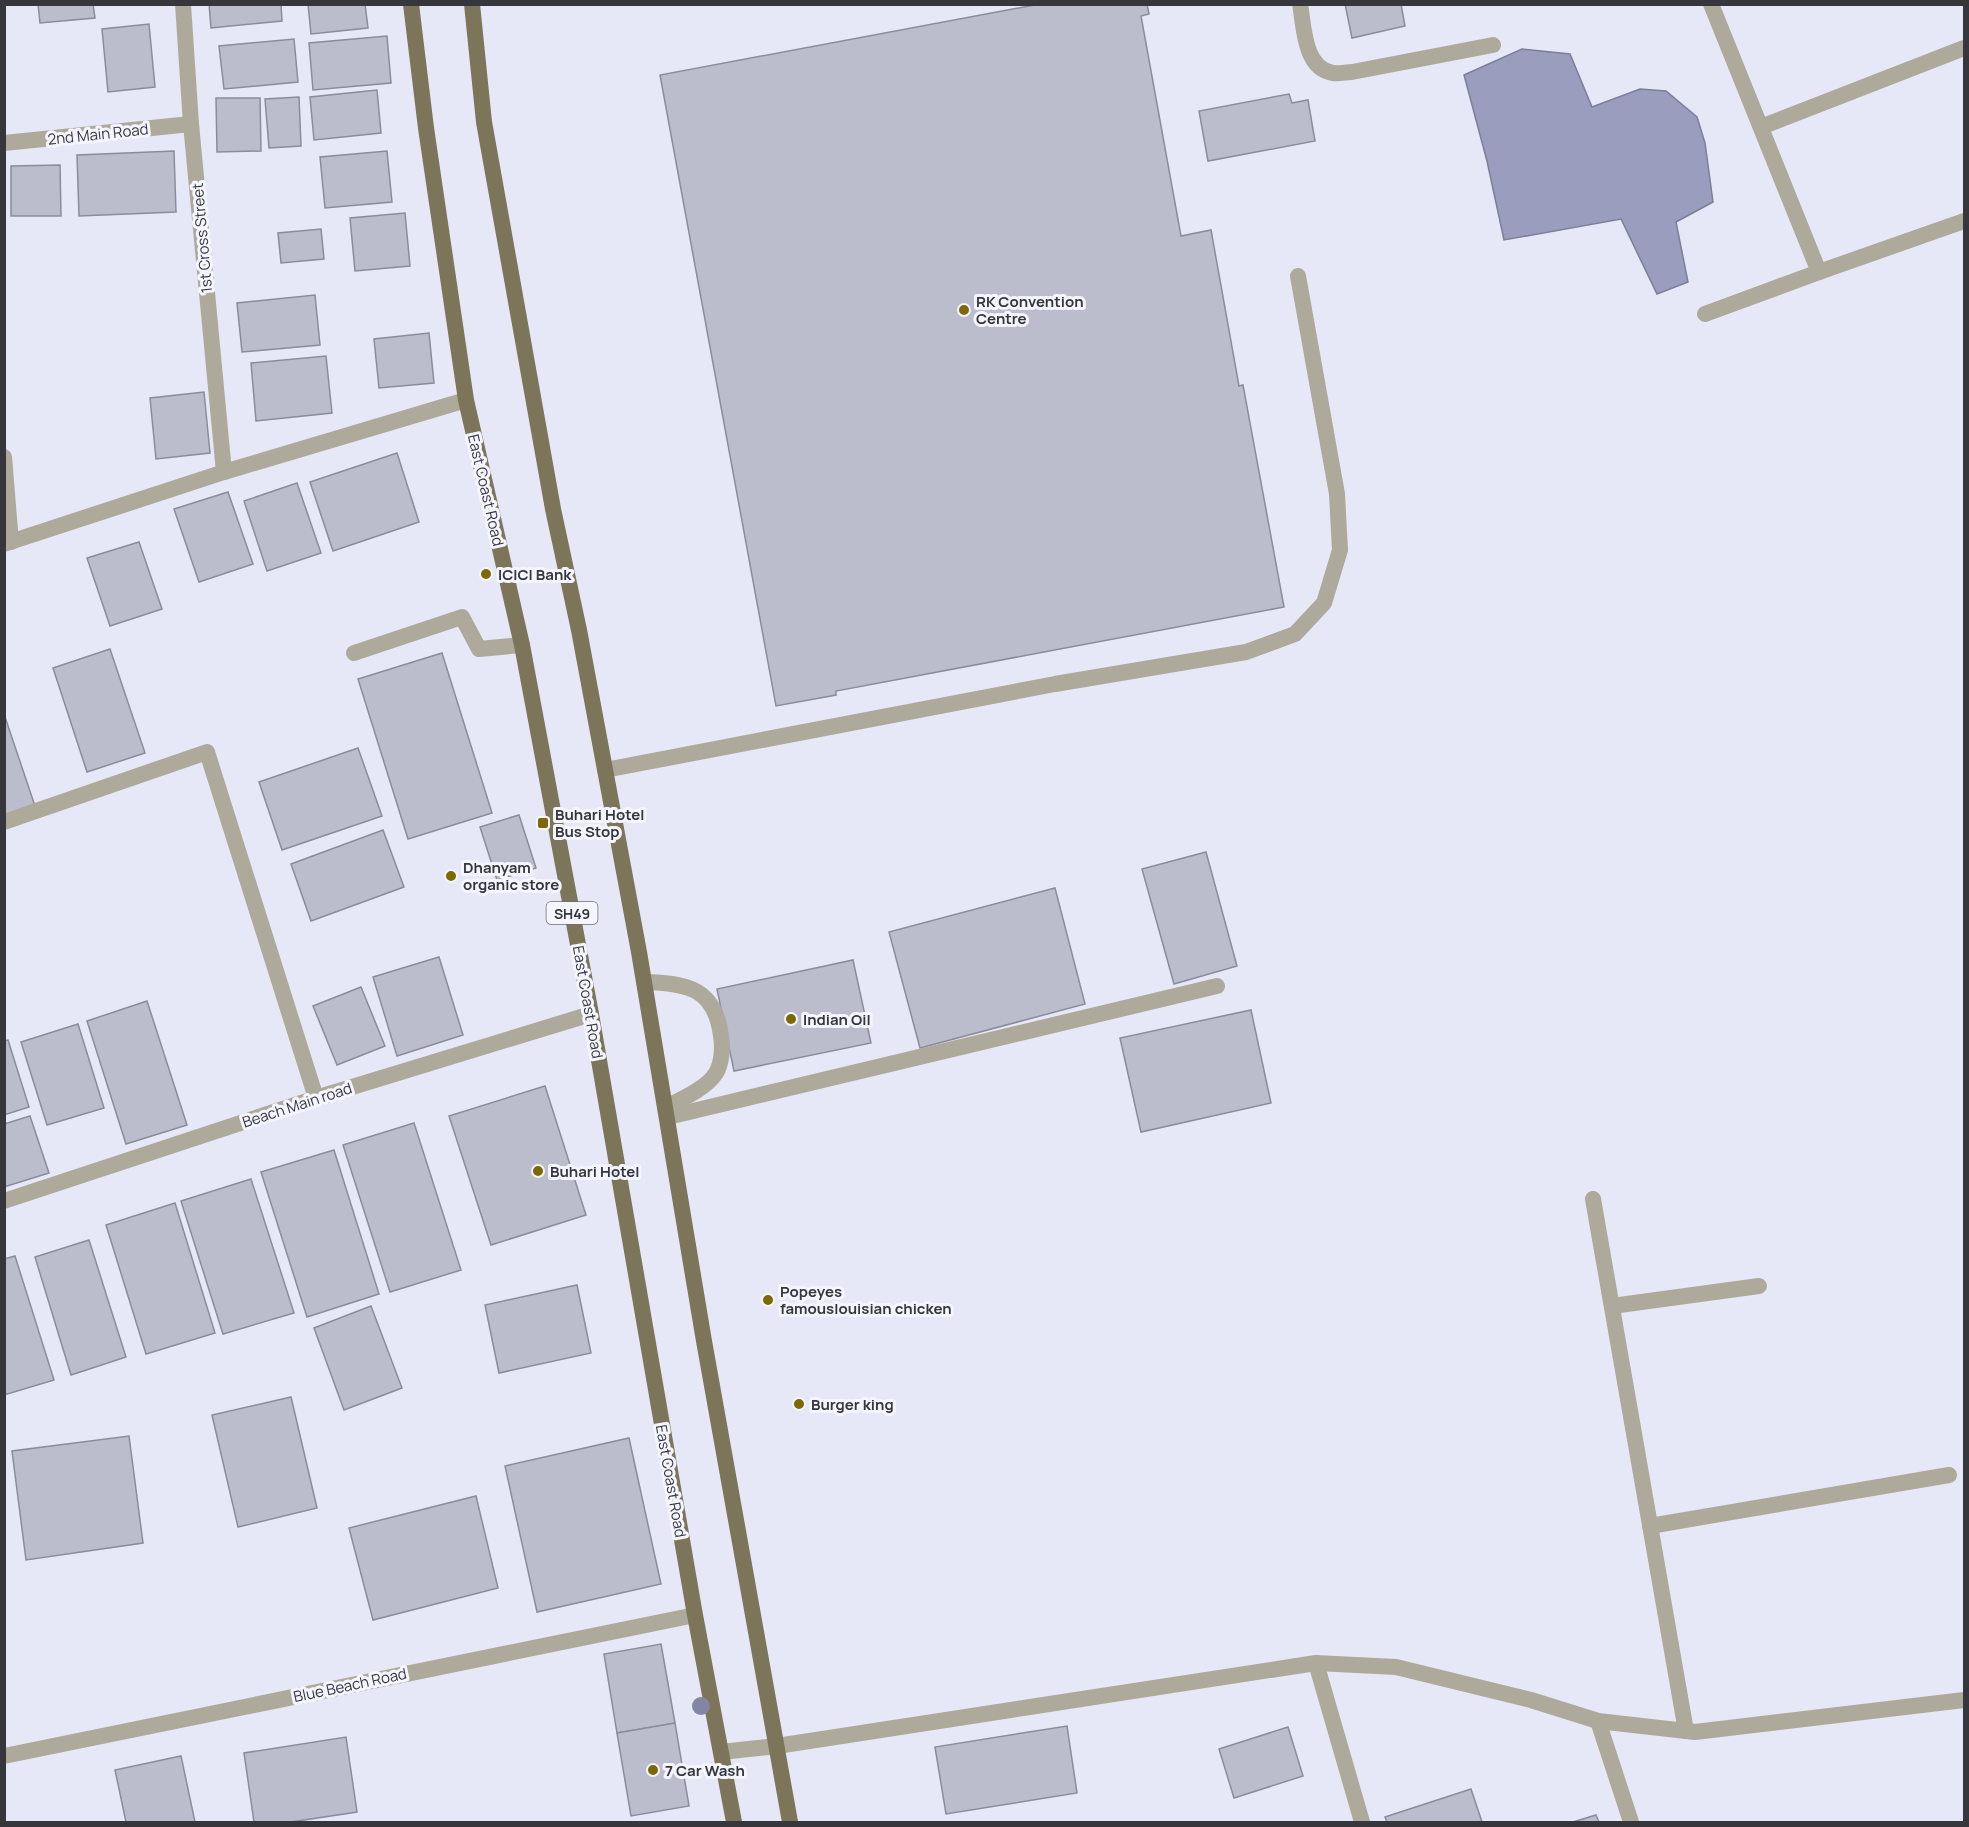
<svg xmlns="http://www.w3.org/2000/svg" width="1969" height="1827" viewBox="0 0 1969 1827" font-family="Manrope,sans-serif">
<rect width="100%" height="100%" fill="#e6e8f7"/>
<path fill="#9b9dbe" stroke="#7d7e97" stroke-width="1.5" d="M1522,49L1570,54L1592,107L1640,89L1666,91L1697,117L1705,143L1713,202L1676,222L1688,282L1657,294L1621,219L1504,240L1487,161L1464,75Z"/>
<g fill="#bcbdcc" stroke="#8b8c9a" stroke-width="1.5">
<path d="M38,4H93L95,18L40,23Z"/>
<path d="M209,4H281L282,21L211,28Z"/>
<path d="M308,4H365L368,28L311,34Z"/>
<path d="M1040,4H1147L1149,14L1141,16L1181,236L1211,230L1239,386L1243,385L1284,607L836,691V695L776,706L660,75Z"/>
<path d="M1345,4H1401L1405,26L1352,38Z"/>
<path d="M149,24L155,87L108,92L102,29Z"/>
<path d="M387,36L391,83L313,90L309,43Z"/>
<path d="M294,39L298,82L224,89L219,46Z"/>
<path d="M377,90L381,133L314,140L310,97Z"/>
<path d="M1289,94L1292,103L1308,100L1315,141L1208,161L1199,111Z"/>
<path d="M299,97L301,146L269,148L265,99Z"/>
<path d="M216,98H260L261,151L217,152Z"/>
<path d="M174,151L176,212L79,216L77,155Z"/>
<path d="M387,151L392,202L325,208L320,157Z"/>
<path d="M60,165L61,216H11V166Z"/>
<path d="M405,213L410,266L355,271L350,218Z"/>
<path d="M321,229L324,259L281,263L278,233Z"/>
<path d="M315,295L320,345L242,352L237,303Z"/>
<path d="M429,333L434,383L379,388L374,339Z"/>
<path d="M326,356L332,413L256,421L251,363Z"/>
<path d="M204,392L210,453L156,459L150,398Z"/>
<path d="M397,453L419,522L333,551L310,482Z"/>
<path d="M297,483L321,553L267,571L244,501Z"/>
<path d="M228,492L253,564L199,582L174,509Z"/>
<path d="M139,542L162,609L110,626L87,558Z"/>
<path d="M110,649L145,753L87,772L53,668Z"/>
<path d="M442,653L492,813L408,839L358,679Z"/>
<path d="M4,714L36,809L4,820Z"/>
<path d="M358,748L382,816L282,850L259,782Z"/>
<path d="M519,815L536,868L497,880L480,827Z"/>
<path d="M383,830L404,887L311,921L291,864Z"/>
<path d="M1206,852L1237,966L1174,984L1142,869Z"/>
<path d="M1055,888L1085,1004L920,1048L889,932Z"/>
<path d="M439,957L463,1035L397,1056L373,977Z"/>
<path d="M853,960L871,1043L734,1071L717,989Z"/>
<path d="M361,987L385,1046L337,1065L313,1006Z"/>
<path d="M147,1001L187,1125L126,1144L87,1021Z"/>
<path d="M1251,1010L1271,1103L1141,1132L1120,1038Z"/>
<path d="M78,1024L104,1108L47,1125L21,1042Z"/>
<path d="M8,1040L29,1107L4,1115V1041Z"/>
<path d="M545,1086L586,1215L491,1245L449,1116Z"/>
<path d="M30,1116L49,1173L4,1187V1124Z"/>
<path d="M414,1123L461,1270L390,1292L343,1145Z"/>
<path d="M334,1150L379,1294L307,1317L261,1172Z"/>
<path d="M251,1179L294,1313L223,1334L181,1201Z"/>
<path d="M175,1203L215,1333L146,1354L106,1225Z"/>
<path d="M89,1240L126,1357L71,1375L35,1257Z"/>
<path d="M15,1256L54,1380L4,1395V1259Z"/>
<path d="M577,1285L591,1353L499,1373L485,1305Z"/>
<path d="M371,1306L402,1388L344,1410L314,1328Z"/>
<path d="M291,1397L317,1508L238,1527L212,1415Z"/>
<path d="M129,1436L143,1543L26,1560L12,1451Z"/>
<path d="M629,1438L661,1584L537,1612L505,1466Z"/>
<path d="M476,1496L498,1588L373,1620L349,1528Z"/>
<path d="M661,1644L675,1723L617,1733L604,1654Z"/>
<path d="M675,1723L689,1806L631,1816L617,1733Z"/>
<path d="M1067,1726L1077,1793L946,1814L935,1747Z"/>
<path d="M1288,1727L1303,1776L1234,1798L1219,1749Z"/>
<path d="M346,1737L357,1812L291,1822H254L244,1753Z"/>
<path d="M181,1756L195,1822H126L115,1770Z"/>
<path d="M1471,1789L1482,1822H1387L1385,1817Z"/>
<path d="M1596,1815L1599,1822H1573Z"/>
</g>
<g fill="none" stroke-linecap="round" stroke-linejoin="round">
<g stroke="#aeaa9b" stroke-width="16">
<path d="M354,653L462,617L479,649L522,645"/>
<path d="M605,770L1055,684L1246,652L1295,634L1324,603L1340,550L1337,494L1298,276"/>
<path d="M644,982C687,983 715,988 721,1036C723,1047 722,1063 716,1073C707,1088 682,1099 666,1107"/>
</g>
<g stroke="#aeaa9b" stroke-width="16">
<path d="M183,4L191,124L224,472"/>
<path d="M1300,4C1304,27 1304,69 1333,73C1339,74 1346,72 1352,72L1493,45"/>
<path d="M1711,4L1819,272"/>
<path d="M1761,127L1964,48"/>
<path d="M4,143L191,124"/>
<path d="M1705,314L1819,272L1964,221"/>
<path d="M4,457L11,542"/>
<path d="M4,544L224,472L466,400"/>
<path d="M4,822L207,752L316,1098"/>
<path d="M668,1117L1217,986"/>
<path d="M1593,1199L1686,1731"/>
<path d="M4,1201L316,1098L591,1014"/>
<path d="M1612,1306L1759,1286"/>
<path d="M1650,1526L1949,1475"/>
<path d="M1316,1663L1362,1822"/>
<path d="M1598,1721L1631,1822"/>
<path d="M721,1752L777,1746L1316,1663L1396,1667L1531,1700L1598,1721L1695,1732L1964,1700"/>
</g>
<path stroke="#aeaa9b" stroke-width="16" d="M4,1756L695,1615"/>
<g stroke="#7c755a" stroke-width="16">
<path d="M411,4L426,128L466,400L522,645L591,1014L695,1615L734,1822"/>
<path d="M472,4L484,122L553,509L579,630L639,952L704,1341L790,1822"/>
</g>
</g>
<circle fill="#8484a4" cx="701" cy="1706" r="9"/>
<g fill="#7e6900" stroke="#f5f5ff" stroke-width="2">
<circle cx="964" cy="310" r="6"/>
<circle cx="486" cy="574" r="6"/>
<rect x="537" y="817" width="12" height="12" rx="3"/>
<circle cx="451" cy="876" r="6"/>
<circle cx="791" cy="1019" r="6"/>
<circle cx="538" cy="1171" r="6"/>
<circle cx="768" cy="1300" r="6"/>
<circle cx="799" cy="1404" r="6"/>
<circle cx="653" cy="1770" r="6"/>
</g>
<g text-anchor="middle" dominant-baseline="central" stroke-width="6" stroke-linejoin="round" paint-order="stroke">
<rect fill="#f5f5ff" stroke="#6f6f76" stroke-width="1.5" x="546.5" y="902" width="51" height="22" rx="4.5"/>
<g font-size="14" font-weight="bold" fill="#36363c">
<text x="572" y="913">SH49</text>
</g>
<g font-size="15" fill="#36363c" stroke="#f5f5ff">
<text transform="translate(98 134) rotate(-6)">2nd Main Road</text>
<text transform="translate(202 238) rotate(-95)">1st Cross Street</text>
<text transform="translate(486 490) rotate(77)">East Coast Road</text>
<text transform="translate(588 1002) rotate(80)">East Coast Road</text>
<text transform="translate(297 1105) rotate(-18)">Beach Main road</text>
<text transform="translate(671 1481) rotate(80)">East Coast Road</text>
<text transform="translate(350 1685) rotate(-12)">Blue Beach Road</text>
</g>
<g font-size="15" font-weight="bold" fill="#36363c" stroke="#f5f5ff" text-anchor="start">
<text x="976" y="301">RK Convention<tspan x="976" dy="17">Centre</tspan></text>
<text x="498" y="574">ICICI Bank</text>
<text x="555" y="814">Buhari Hotel<tspan x="555" dy="17">Bus Stop</tspan></text>
<text x="463" y="867">Dhanyam<tspan x="463" dy="17">organic store</tspan></text>
<text x="803" y="1019">Indian Oil</text>
<text x="550" y="1171">Buhari Hotel</text>
<text x="780" y="1291">Popeyes<tspan x="780" dy="17">famouslouisian chicken</tspan></text>
<text x="811" y="1404">Burger king</text>
<text x="665" y="1770">7 Car Wash</text>
</g>
</g>
<rect width="1969" height="1827" fill="none" stroke="#36363c" stroke-width="12"/>
</svg>
